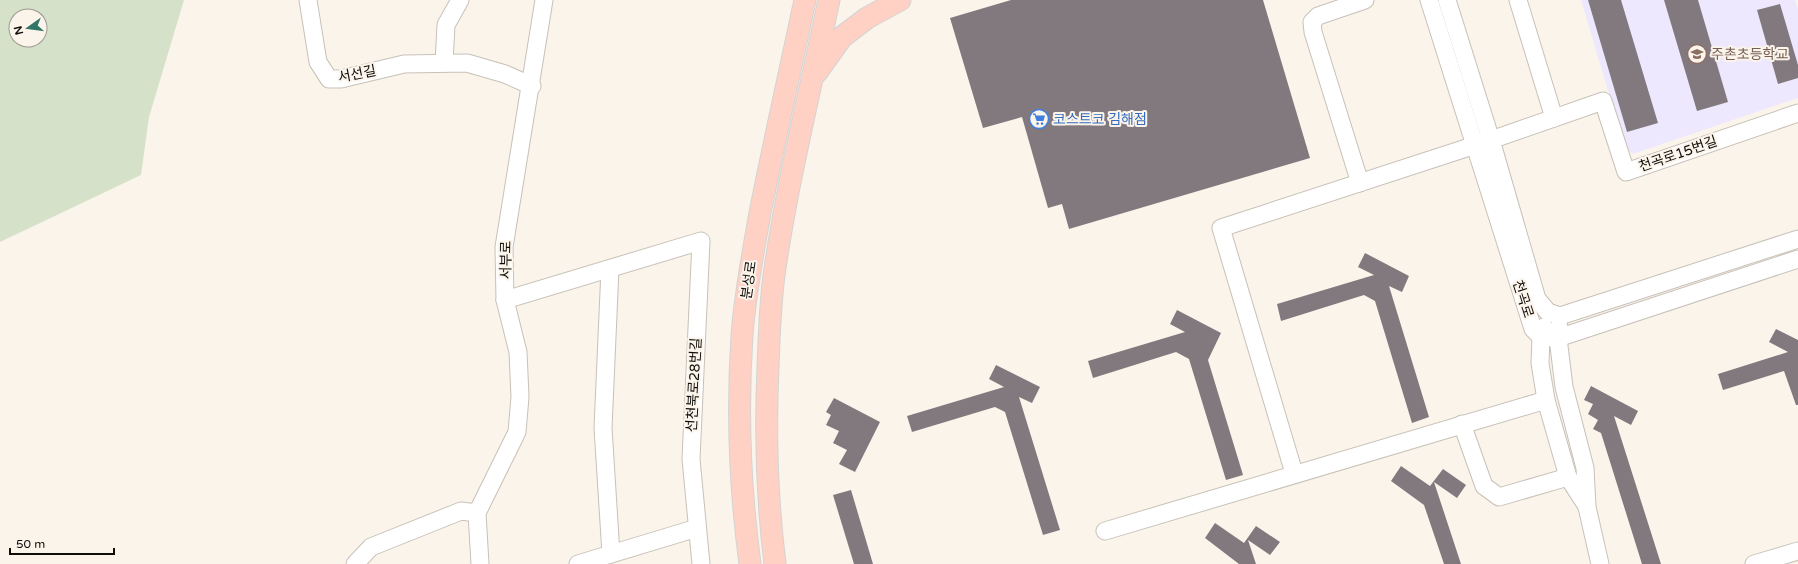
<svg xmlns="http://www.w3.org/2000/svg" width="1798" height="564" viewBox="0 0 1798 564" font-family="'Varela Round','Noto Sans KR',sans-serif">
<rect width="100%" height="100%" fill="#fbf4eb"/>
<path fill="#ede8fe" d="M1581,0H1795L1798,9V98L1633,154L1625,148Z"/>
<path fill="#d5e1c9" fill-rule="evenodd" d="M0,0H184L149,117L141,175L0,242ZM16,16H40V40H16Z"/>
<g fill="#82797f">
<path d="M1011,0H1263L1310,158L1069,229L1062,204L1048,208L1022,117L983,128L950,18Z"/>
<path d="M1588,0H1621L1658,123L1627,132Z"/>
<path d="M1664,0H1698L1728,102L1697,111Z"/>
<path d="M1780,4L1798,65V78L1778,84L1757,10Z"/>
<path d="M1365,253L1409,276L1402,292L1389,286L1429,417L1412,423L1375,301L1364,295L1281,321L1277,304L1374,275L1358,267Z"/>
<path d="M1177,310L1221,333L1208,360L1243,475L1226,480L1189,359L1176,352L1093,378L1088,361L1185,332L1170,324Z"/>
<path d="M1776,329L1798,340V405H1796L1784,371L1723,390L1718,374L1788,352L1769,342Z"/>
<path d="M996,365L1040,387L1032,403L1019,397L1060,530L1043,535L1005,412L995,407L912,432L907,416L1004,387L989,379Z"/>
<path d="M1591,386L1638,411L1631,425L1614,416L1661,564H1642L1601,433L1593,429L1598,420L1588,414L1593,404L1584,400Z"/>
<path d="M834,398L880,422L855,472L839,464L847,450L833,443L839,431L826,425L831,415L826,412Z"/>
<path d="M1401,466L1430,486L1443,469L1466,485L1457,498L1434,482L1461,564H1444L1424,505L1391,481Z"/>
<path d="M851,490L873,564H854L833,495Z"/>
<path d="M1215,523L1244,543L1256,526L1280,542L1270,555L1248,540L1256,564H1239L1205,538Z"/>
</g>
<g fill="none" stroke-linecap="round" stroke-linejoin="round">
<defs>
<g id="minor">
<path d="M308,0L318,62L329,79H341L404,64L467,63L505,74L532,86"/>
<path d="M1429,0L1533,329L1541,337L1558,338L1798,259"/>
<path d="M1447,0L1491,140L1537,299L1548,312L1560,316L1798,239"/>
<path d="M1518,0L1554,118"/>
<path d="M444,63L446,25L460,0"/>
<path d="M1360,183L1313,32L1312,22L1318,16L1365,0"/>
<path d="M610,269L603,428L611,554"/>
<path d="M505,300L701,241L691,459L701,564"/>
<path d="M1544,327L1541,337L1540,363L1546,400L1568,477L1586,505"/>
<path d="M1559,327L1558,338L1564,387L1585,468L1587,507L1600,564"/>
<path d="M1462,424L1484,486L1499,497L1568,477"/>
<path d="M1294,473L1221,228L1491,140L1603,101L1626,172L1798,113"/>
<path d="M1105,531L1546,400"/>
<path d="M355,564L371,547L461,511L477,513"/>
<path d="M480,564L477,513L517,432L520,397L518,352L505,300L504,247L544,0"/>
<path d="M578,564L697,528"/>
<path d="M1754,564L1798,551"/>
</g>
<g id="major">
<path d="M817,72L842,37L867,18L900,0"/>
<path d="M750,564C740,489 737,411 742,335C745,294 753,253 760,213C774,142 790,71 805,0"/>
<path d="M775,564C767,499 765,434 768,368C769,337 770,306 774,275C787,183 810,92 829,0"/>
</g>
</defs>
<use href="#minor" stroke="#c7c1b8" stroke-width="19"/>
<use href="#major" stroke="#d4d3d3" stroke-width="23"/>
<use href="#minor" stroke="#fff" stroke-width="17"/>
<use href="#major" stroke="#ffd1c5" stroke-width="21"/>
</g>
<defs>
<symbol id="school-ring" viewBox="-11 -11 22 22"><circle r="9.5" fill="#fbf4eb" stroke="#8d6e63" stroke-width="1.5"/><path d="M0-5L7-2L0 1L-7-2ZM-4 1L0 2.5L4 1V4Q0 6-4 4Z" fill="#8d6e63"/></symbol>
<symbol id="supermarket-ring" viewBox="-11 -11 22 22"><circle r="9.5" fill="#fbf4eb" stroke="#3f7fe0" stroke-width="1.5"/><path d="M-6-5.5h2.5l.6 2H6L4.5 2H-2.5L-4.4-4H-6ZM-1.5 3.2a1.3 1.3 0 1 0 .1 0ZM3 3.2a1.3 1.3 0 1 0 .1 0Z" fill="#3f7fe0"/></symbol>
</defs>
<g fill-rule="evenodd">
<use href="#school-ring" x="1686" y="43" width="22" height="22"/>
<use href="#supermarket-ring" x="1028" y="108" width="22" height="22"/>
</g>
<g text-anchor="middle" dominant-baseline="central" stroke-width="4" stroke-linejoin="round" paint-order="stroke">
<g font-size="14" fill="#785e54" stroke="#fbf4eb" text-anchor="start">
<text x="1711" y="54">주촌초등학교</text>
</g>
<g font-size="14" fill="#0f0d0a" stroke="#fbf4eb">
<text transform="translate(357 74) rotate(-11)">서선길</text>
<text transform="translate(1678 154) rotate(-19)">천곡로15번길</text>
<text transform="translate(506 260) rotate(-89)">서부로</text>
<text transform="translate(749 280) rotate(-82)">분성로</text>
<text transform="translate(1523 299) rotate(72)">천곡로</text>
<text transform="translate(694 385) rotate(-87)">선천북로28번길</text>
</g>
<g font-size="14" fill="#366cbe" stroke="#fbf4eb" text-anchor="start">
<text x="1053" y="119">코스트코 김해점</text>
</g>
</g>
<g transform="translate(28 28) rotate(256)"><circle r="19" fill="#fbf4eb" stroke="#9d9891"/>
<path d="M0-3L7 15L0 10L-7 15Z" fill="#337566"/>
<text y="-6" font-size="11" font-weight="bold" text-anchor="middle" fill="#0f0d0a">N</text>
</g>
<path d="M10 548v6h104v-6" fill="none" stroke="#0f0d0a" stroke-width="2"/>
<text x="16" y="548" font-size="12" fill="#0f0d0a" stroke="#fbf4eb" stroke-width="3" paint-order="stroke">50 m</text>
</svg>
